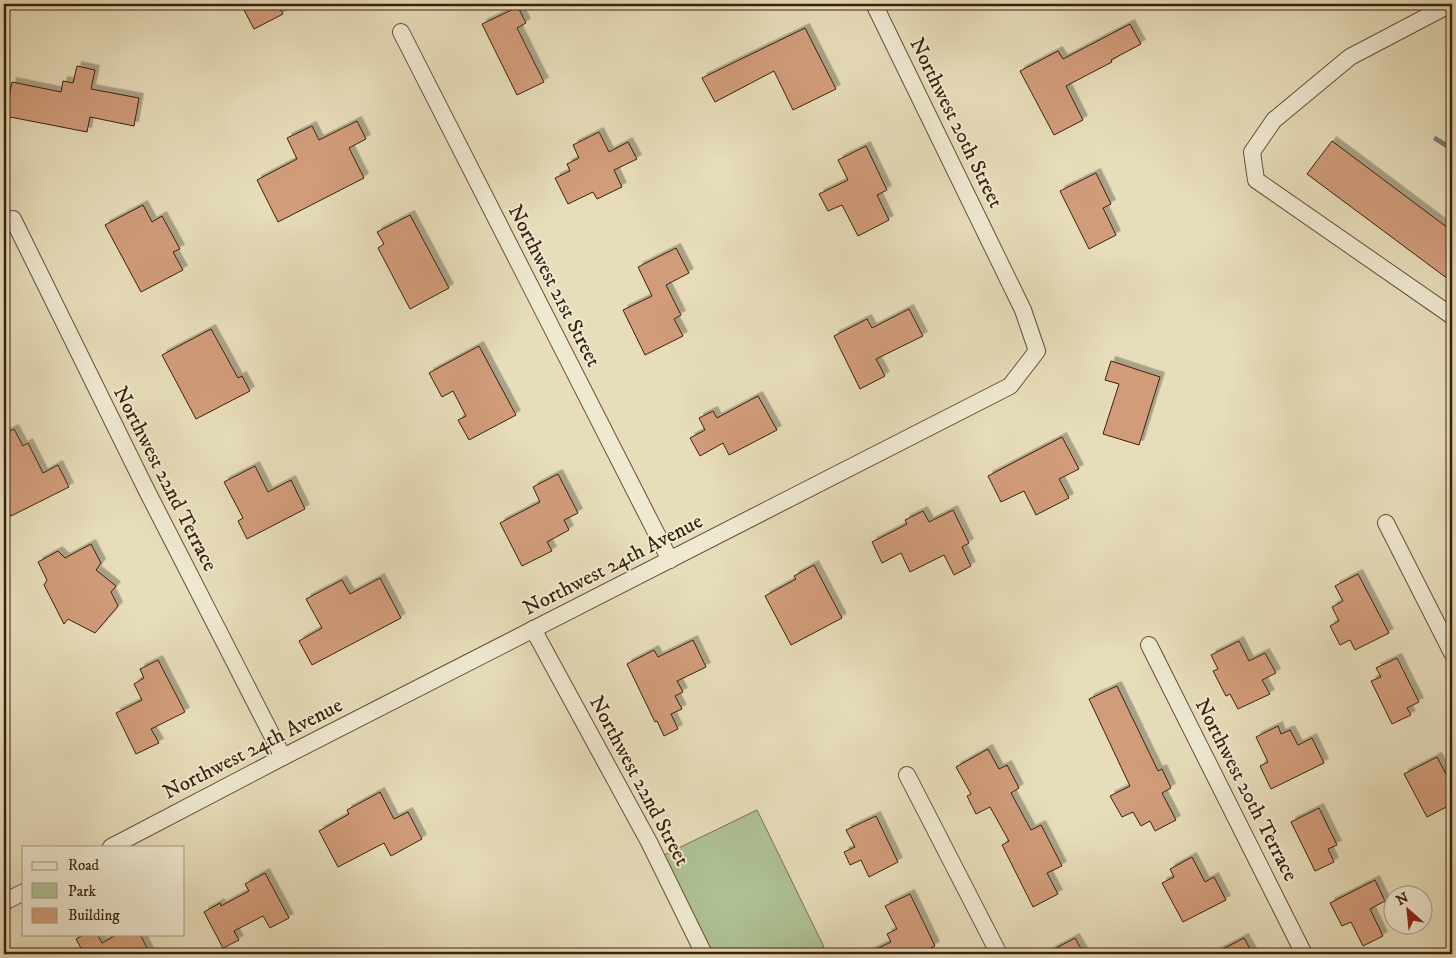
<svg xmlns="http://www.w3.org/2000/svg" width="1456" height="958" viewBox="0 0 1456 958" font-family="'IM FELL DW Pica',serif">
<defs>
<filter id="shadow"><feDropShadow dx="4.5" dy="-4.5" stdDeviation="0" flood-color="#0004"/></filter>
</defs>
<rect width="100%" height="100%" fill="#e7ddba"/>
<filter id="stains"><feTurbulence type="fractalNoise" baseFrequency=".004" numOctaves="4"/><feColorMatrix values="0 0 0 0 .2 0 0 0 0 .09 0 0 0 0 .02 0 0 0 .5 -.17"/></filter>
<radialGradient id="worn" r=".72"><stop offset=".6" stop-color="#630" stop-opacity="0"/><stop offset="1" stop-color="#630" stop-opacity=".3"/></radialGradient>
<path fill="#afc295" stroke="#757151" d="M757,810L824,947L810,954H710L662,856Z"/>
<g fill="none" stroke-linecap="round" stroke-linejoin="round">
<path stroke="#757c75" stroke-width="5" d="M1436,139L1452,149"/>
</g>
<g fill="#d19c7a" stroke="#3b200d" filter="url(#shadow)">
<path d="M241,4H278L283,14L254,29Z"/>
<path d="M518,7L526,23L517,28L544,82L517,95L482,24Z"/>
<path d="M1130,24L1141,44L1111,60L1112,62L1066,86L1083,120L1054,135L1020,71L1058,51L1063,59Z"/>
<path d="M805,28L836,89L793,110L774,71L715,102L702,78Z"/>
<path d="M77,66L95,70L91,89L139,98L134,126L90,117L87,132L5,116L12,82L61,92L63,81L73,83Z"/>
<path d="M357,121L366,139L349,148L364,178L278,222L257,180L297,159L287,138L312,126L319,140Z"/>
<path d="M599,132L609,152L628,142L637,159L614,170L622,187L597,199L593,192L568,204L555,178L570,171L567,164L579,158L573,145Z"/>
<path d="M1332,141L1452,231V282L1307,174Z"/>
<path d="M866,146L887,190L877,195L889,220L858,236L842,205L828,211L819,194L848,180L838,160Z"/>
<path d="M1096,173L1111,204L1103,208L1116,235L1089,249L1060,191Z"/>
<path d="M143,205L152,222L162,216L180,249L173,252L183,270L141,292L105,225Z"/>
<path d="M410,215L449,288L410,309L378,248L384,244L377,232Z"/>
<path d="M676,248L689,273L666,285L681,315L674,319L683,336L645,355L623,310L652,296L638,267Z"/>
<path d="M909,309L923,336L876,359L885,376L860,389L834,336L867,319L872,328Z"/>
<path d="M211,329L238,378L242,376L250,391L196,419L162,355Z"/>
<path d="M479,346L516,415L469,440L458,420L466,416L453,391L442,397L429,373Z"/>
<path d="M1111,361L1160,377L1139,445L1103,434L1119,384L1105,380Z"/>
<path d="M758,396L777,430L729,455L723,443L700,456L690,438L705,430L699,418L713,411L717,418Z"/>
<path d="M14,429L23,446L28,443L43,473L58,465L69,487L11,516L4,503V434Z"/>
<path d="M1062,437L1079,469L1059,479L1069,498L1036,515L1024,491L1001,502L988,476Z"/>
<path d="M255,466L268,492L291,480L305,509L247,539L238,521L243,518L224,482Z"/>
<path d="M558,474L578,513L564,520L569,530L547,542L552,551L522,566L500,523L540,502L533,487Z"/>
<path d="M953,510L969,543L962,547L971,566L954,575L944,555L910,572L901,553L882,563L872,542L907,524L905,520L923,511L929,522Z"/>
<path d="M91,544L101,563L96,570L116,586L111,592L118,606L95,633L68,619L64,624L44,585L47,580L38,562L58,551L65,558Z"/>
<path d="M814,565L842,618L791,645L765,596L796,579L794,576Z"/>
<path d="M1358,574L1389,633L1355,650L1350,640L1340,645L1330,626L1339,621L1332,607L1343,601L1335,586Z"/>
<path d="M380,578L401,618L312,665L299,641L322,628L306,599L342,580L350,594Z"/>
<path d="M693,640L706,667L677,681L683,692L675,696L682,709L671,714L678,729L664,736L657,721L655,722L627,664L654,650L658,657Z"/>
<path d="M1239,641L1249,661L1265,653L1276,673L1262,680L1270,694L1238,709L1230,694L1226,696L1213,671L1218,669L1211,655Z"/>
<path d="M1397,658L1419,702L1407,708L1411,715L1392,724L1371,681L1381,677L1376,668Z"/>
<path d="M158,660L185,712L151,729L159,743L136,754L116,713L142,700L134,684L144,678L140,669Z"/>
<path d="M1117,686L1158,771L1162,769L1171,788L1162,793L1176,820L1155,831L1150,821L1141,826L1133,812L1122,817L1110,796L1130,786L1089,699Z"/>
<path d="M1278,726L1281,734L1290,730L1298,745L1312,738L1324,763L1271,789L1260,766L1268,762L1256,737Z"/>
<path d="M988,749L999,769L1007,765L1019,788L1011,793L1031,830L1041,825L1062,866L1047,873L1058,894L1033,907L1002,845L1009,841L990,807L976,814L967,796L971,794L956,767Z"/>
<path d="M1437,757L1447,776L1452,773V804L1427,817L1404,774Z"/>
<path d="M380,792L394,819L408,812L422,839L391,856L384,843L338,867L319,831L349,814L347,810Z"/>
<path d="M1319,808L1337,845L1328,849L1334,862L1315,871L1291,822Z"/>
<path d="M876,816L898,862L869,877L861,860L850,865L844,852L855,847L846,830Z"/>
<path d="M1192,857L1205,882L1214,877L1226,900L1183,922L1162,883L1174,877L1170,869Z"/>
<path d="M265,873L289,918L270,928L263,916L234,931L239,940L223,948L204,912L220,903L221,906L249,891L245,884Z"/>
<path d="M1375,880L1385,901L1370,909L1383,936L1363,946L1351,922L1342,926L1330,903Z"/>
<path d="M910,894L935,946L918,954H866L891,942L887,934L897,929L885,906Z"/>
<path d="M85,934H97L102,943L118,934H140L150,954H79L83,952L76,939Z"/>
<path d="M1075,938L1084,954H1045Z"/>
<path d="M1244,938L1253,954H1213Z"/>
</g>
<g fill="none" stroke-linecap="round" stroke-linejoin="round">
<defs>
<g id="street">
<path d="M1451,4L1350,57L1274,120L1252,152L1256,180L1452,316"/>
<path d="M401,32L670,560"/>
<path d="M13,219L147,491L283,757"/>
<path d="M1386,523L1452,653"/>
<path d="M533,629L649,842L704,954"/>
<path d="M1149,645L1304,954"/>
<path d="M907,775L999,954"/>
<path d="M111,847L283,757L1010,386L1037,351L1023,310L874,4"/>
<path d="M4,902L24,892"/>
</g>
</defs>
<use href="#street" stroke="#664f38" stroke-width="18"/>
<use href="#street" stroke="#efe9d2" stroke-width="16"/>
</g>
<g text-anchor="middle" dominant-baseline="central" stroke-width="4" stroke-linejoin="round" paint-order="stroke">
<g font-size="21" fill="#3b200d" stroke="#efe9d2">
<text transform="translate(956 123) rotate(64)">Northwest 20th Street</text>
<text transform="translate(554 286) rotate(63)">Northwest 21st Street</text>
<text transform="translate(165 479) rotate(63)">Northwest 22nd Terrace</text>
<text transform="translate(613 565) rotate(-27)">Northwest 24th Avenue</text>
<text transform="translate(253 749) rotate(-27)">Northwest 24th Avenue</text>
<text transform="translate(639 781) rotate(62)">Northwest 22nd Street</text>
<text transform="translate(1246 790) rotate(63)">Northwest 20th Terrace</text>
</g>
</g>
<rect width="1456" height="958" fill="none" stroke="#e7ddba" stroke-width="20"/>
<rect x="5" y="5" width="1446" height="948" fill="none" stroke="#3b200d" stroke-width="2.5"/>
<rect x="10" y="10" width="1436" height="938" fill="none" stroke="#3b200d"/>
<rect x="22" y="846" width="162" height="90" fill="#efe9d2" stroke="#a79983"/>
<rect x="32" y="862" width="25" height="8" fill="#efe9d2" stroke="#a79983"/>
<text x="68" y="870" font-size="15" fill="#3b200d">Road</text>
<rect x="32" y="883" width="25" height="15" fill="#afc295" stroke="#a79983"/>
<text x="68" y="896" font-size="15" fill="#3b200d">Park</text>
<rect x="32" y="908" width="25" height="15" fill="#d19c7a" stroke="#a79983"/>
<text x="68" y="920" font-size="15" fill="#3b200d">Building</text>
<g transform="translate(1408 910) rotate(333)"><circle r="24" fill="#efe9d2" stroke="#a79983"/>
<path d="M0-4L9 19L0 12L-9 19Z" fill="#8f2418"/>
<text y="-8" font-size="14" font-weight="bold" text-anchor="middle" fill="#3b200d">N</text>
</g>
<rect width="100%" height="100%" filter="url(#stains)"/>
<rect width="100%" height="100%" fill="url(#worn)"/>
</svg>
